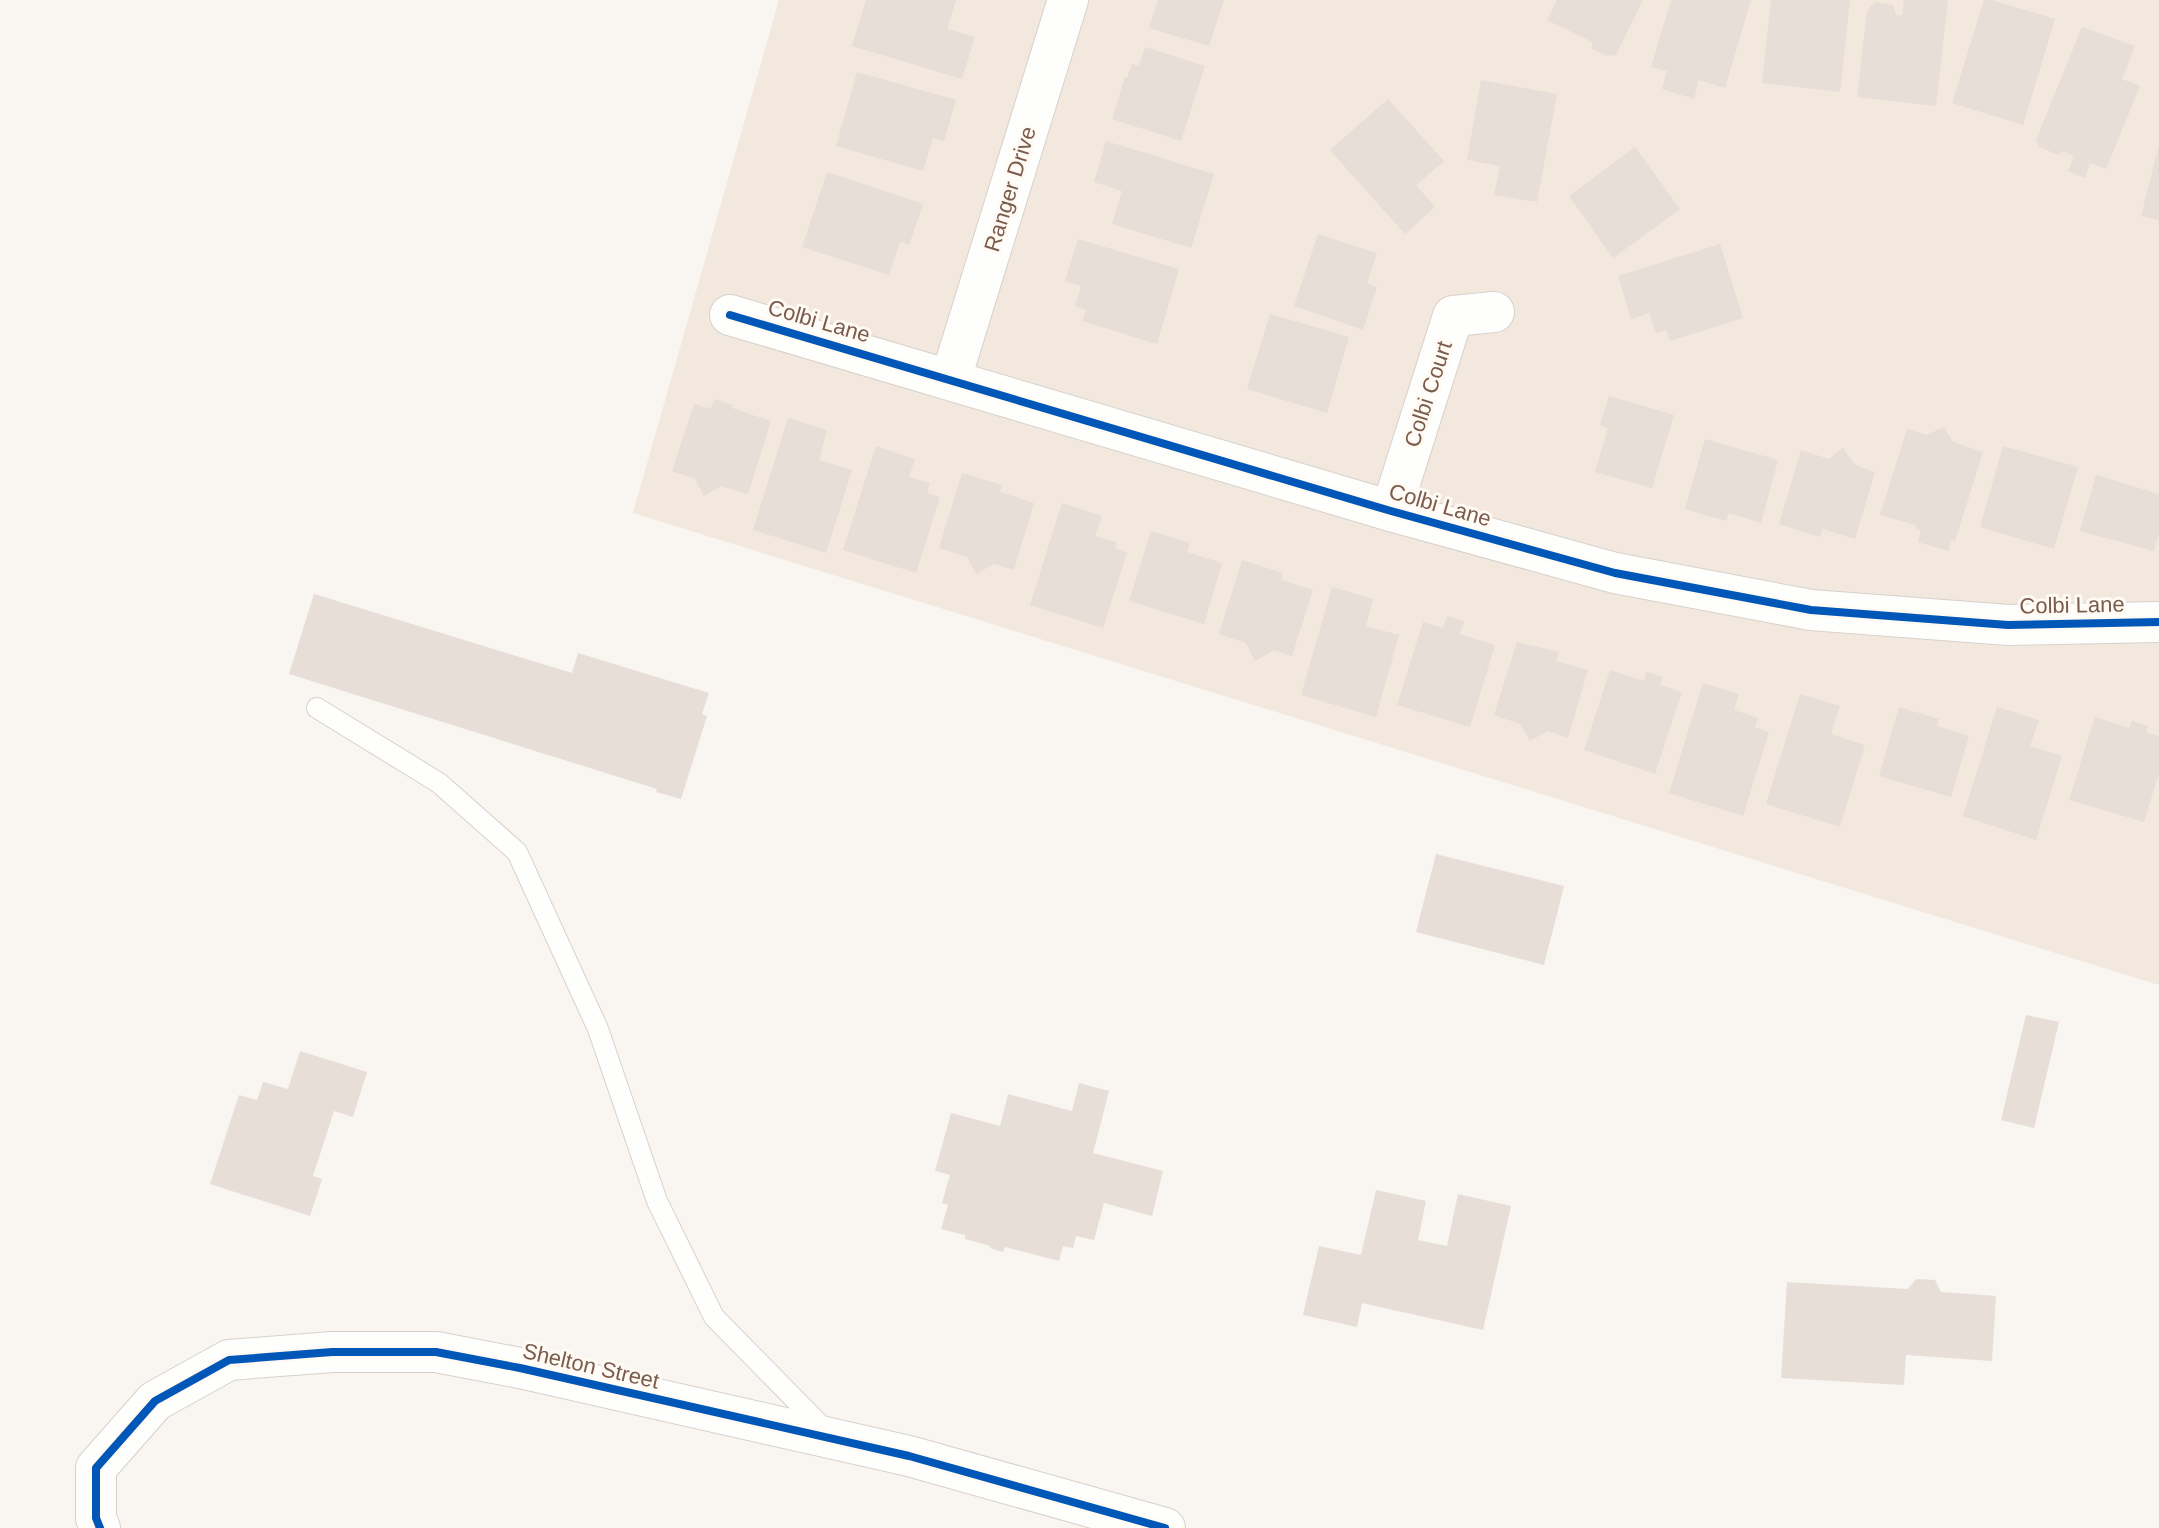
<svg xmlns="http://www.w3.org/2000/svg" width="2159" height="1528" viewBox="0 0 2159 1528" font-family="Arial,sans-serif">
<rect width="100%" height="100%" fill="#f9f5f0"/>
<path fill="#f2e8de" d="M779,0H2159V985L633,513Z"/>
<g fill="#e6ded7">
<path d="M866,0H956L947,29L975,37L962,79L852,46Z"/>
<path d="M1158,0H1224L1209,46L1149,28Z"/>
<path d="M1557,0H1643L1616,55L1608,56L1592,49V42L1547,20Z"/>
<path d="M1671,0H1751L1725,88L1699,80L1694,99L1662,89L1667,71L1651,67Z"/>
<path d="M1771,0H1850L1840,92L1762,83Z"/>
<path d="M1904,0H1948L1936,106L1857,97L1867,11L1875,2L1893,5L1896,15L1902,16Z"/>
<path d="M1984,0H1992L2055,19L2023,125L1952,103Z"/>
<path d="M2082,27L2135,46L2122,79L2140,86L2106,169L2090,163L2085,178L2068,171L2074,156L2063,151L2058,155L2040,147L2036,140Z"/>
<path d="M1145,47L1205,66L1181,141L1112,119L1125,77L1127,78L1132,64L1139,66Z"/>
<path d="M857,72L956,100L944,141L933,138L923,171L836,146Z"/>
<path d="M1481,80L1557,94L1537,202L1494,195L1500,166L1467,160Z"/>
<path d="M1388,99L1444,161L1416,185L1435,207L1405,234L1330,150Z"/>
<path d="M1106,141L1214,174L1191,248L1112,224L1122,191L1094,182Z"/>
<path d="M1635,147L1680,209L1613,258L1569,196Z"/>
<path d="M2158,149H2159V220L2141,216Z"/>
<path d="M827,172L923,204L909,245L900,242L889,275L802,247Z"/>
<path d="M1318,234L1377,253L1367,283L1377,287L1363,330L1294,306Z"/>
<path d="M1078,239L1179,269L1157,344L1082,321L1086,310L1075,306L1081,286L1065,281Z"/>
<path d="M1720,244L1743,318L1670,341L1666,330L1656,333L1649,313L1631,319L1618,276Z"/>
<path d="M1270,314L1349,337L1327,413L1247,389Z"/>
<path d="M1609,396L1674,415L1652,488L1595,472L1608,428L1600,425Z"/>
<path d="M714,399L733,405L732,408L771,421L748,494L721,486L704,496L695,479L672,471L694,404L711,409Z"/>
<path d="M788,418L827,430L819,460L852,470L826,553L753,530Z"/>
<path d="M1944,427L1953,442L1983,452L1955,541L1951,540L1948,551L1918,542L1921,530L1916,529V525L1880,515L1907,429L1926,435Z"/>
<path d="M1705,439L1778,460L1761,523L1729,513L1726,521L1685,509Z"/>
<path d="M876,446L915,459L909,477L930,483L927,493L940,497L916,573L843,550Z"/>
<path d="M2003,446L2078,467L2054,549L1980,527Z"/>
<path d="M1843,448L1855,465L1875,472L1855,539L1823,529L1820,537L1779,524L1801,450L1829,459Z"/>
<path d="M962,473L1002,485L1000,492L1034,503L1014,570L994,564L976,574L967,557L939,548Z"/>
<path d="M2096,475L2159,494V533L2154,551L2080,531Z"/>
<path d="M1062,503L1102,516L1095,536L1116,542L1115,548L1127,553L1103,628L1030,605Z"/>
<path d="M1151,531L1190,543L1187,552L1222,563L1204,624L1129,601Z"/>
<path d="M1242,560L1283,573L1281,580L1313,590L1292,656L1274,650L1255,661L1246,643L1219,634Z"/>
<path d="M1332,587L1373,599L1366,626L1399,635L1376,717L1301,695Z"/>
<path d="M314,594L572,673L578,653L709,693L702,714L707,716L681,799L656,792L657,789L289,674Z"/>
<path d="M1447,616L1464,621L1460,634L1495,645L1470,727L1397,705L1423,622L1443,628Z"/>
<path d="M1517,642L1559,652L1556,661L1588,670L1568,738L1548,731L1530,741L1520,724L1494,715Z"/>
<path d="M1610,670L1644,681L1646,672L1663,677L1660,685L1682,692L1655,774L1584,750Z"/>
<path d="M1703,683L1739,694L1734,710L1758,718L1755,727L1769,732L1743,816L1669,793Z"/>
<path d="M1800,694L1840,706L1831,734L1865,745L1840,827L1766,804Z"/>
<path d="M1899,707L1939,719L1937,726L1969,736L1951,797L1879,776Z"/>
<path d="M1997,707L2039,720L2030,746L2062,756L2036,840L1963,816Z"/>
<path d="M2095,717L2129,728L2132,721L2148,726L2146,732L2159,736V773L2144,822L2069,800Z"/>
<path d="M1436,854L1564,886L1544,965L1416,932Z"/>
<path d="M2026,1015L2059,1022L2034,1128L2001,1120Z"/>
<path d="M300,1051L367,1072L353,1117L334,1111L313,1176L322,1179L310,1216L210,1184L239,1095L257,1100L263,1082L288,1089Z"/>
<path d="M1079,1083L1109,1091L1093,1153L1163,1171L1152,1216L1104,1203L1094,1240L1076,1236L1073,1248L1063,1246L1059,1261L1005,1247L1003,1252L990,1248V1246L965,1239V1235L941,1229L948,1205L942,1203L950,1175L935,1171L951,1113L1000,1126L1008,1094L1072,1111Z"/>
<path d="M1376,1190L1426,1201L1418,1240L1447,1246L1458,1194L1511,1206L1483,1330L1362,1303L1357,1327L1303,1315L1319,1246L1361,1255Z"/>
<path d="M1916,1279L1935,1280L1941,1292L1996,1296L1992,1361L1906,1355L1904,1385L1781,1378L1787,1282L1908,1289Z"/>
</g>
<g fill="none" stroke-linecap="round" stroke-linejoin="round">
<defs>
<path id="service" d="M317,708L439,783L517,852L598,1029L657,1201L714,1317L828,1433"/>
<g id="minor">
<path d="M730,315L1391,511L1615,573L1811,610L2008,625L2159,622"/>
<path d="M951,378L1068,0"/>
<path d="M1391,511L1453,316L1494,312"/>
<path d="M100,1528L96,1518V1468L155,1401L229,1360L332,1352H436L520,1368L909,1456L1165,1528"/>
</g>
</defs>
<use href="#service" stroke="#d7d1cb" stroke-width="22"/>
<use href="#minor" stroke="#d7d1cb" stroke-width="42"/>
<use href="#service" stroke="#fefefd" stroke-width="20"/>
<use href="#minor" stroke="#fefefd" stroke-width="40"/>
<defs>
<g id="cycleway">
<path d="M730,315L1391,511L1615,573L1811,610L2008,625L2159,622"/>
<path d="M100,1528L96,1518V1468L155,1401L229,1360L332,1352H436L520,1368L909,1456L1165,1528"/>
</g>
</defs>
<use href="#cycleway" stroke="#fffaf3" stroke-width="13"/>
<use href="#cycleway" stroke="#0057b8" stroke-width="8"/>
</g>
<g text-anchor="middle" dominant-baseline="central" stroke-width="6" stroke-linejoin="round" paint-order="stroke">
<g font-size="22" fill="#7a5c4d" stroke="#fffaf3">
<text transform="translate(1010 189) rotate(-73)">Ranger Drive</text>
<text transform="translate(819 321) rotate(16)">Colbi Lane</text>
<text transform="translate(1428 394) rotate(-72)">Colbi Court</text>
<text transform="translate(1440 505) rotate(16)">Colbi Lane</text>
<text transform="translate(2072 605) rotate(-1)">Colbi Lane</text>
<text transform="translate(591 1366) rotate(13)">Shelton Street</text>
</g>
</g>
</svg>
